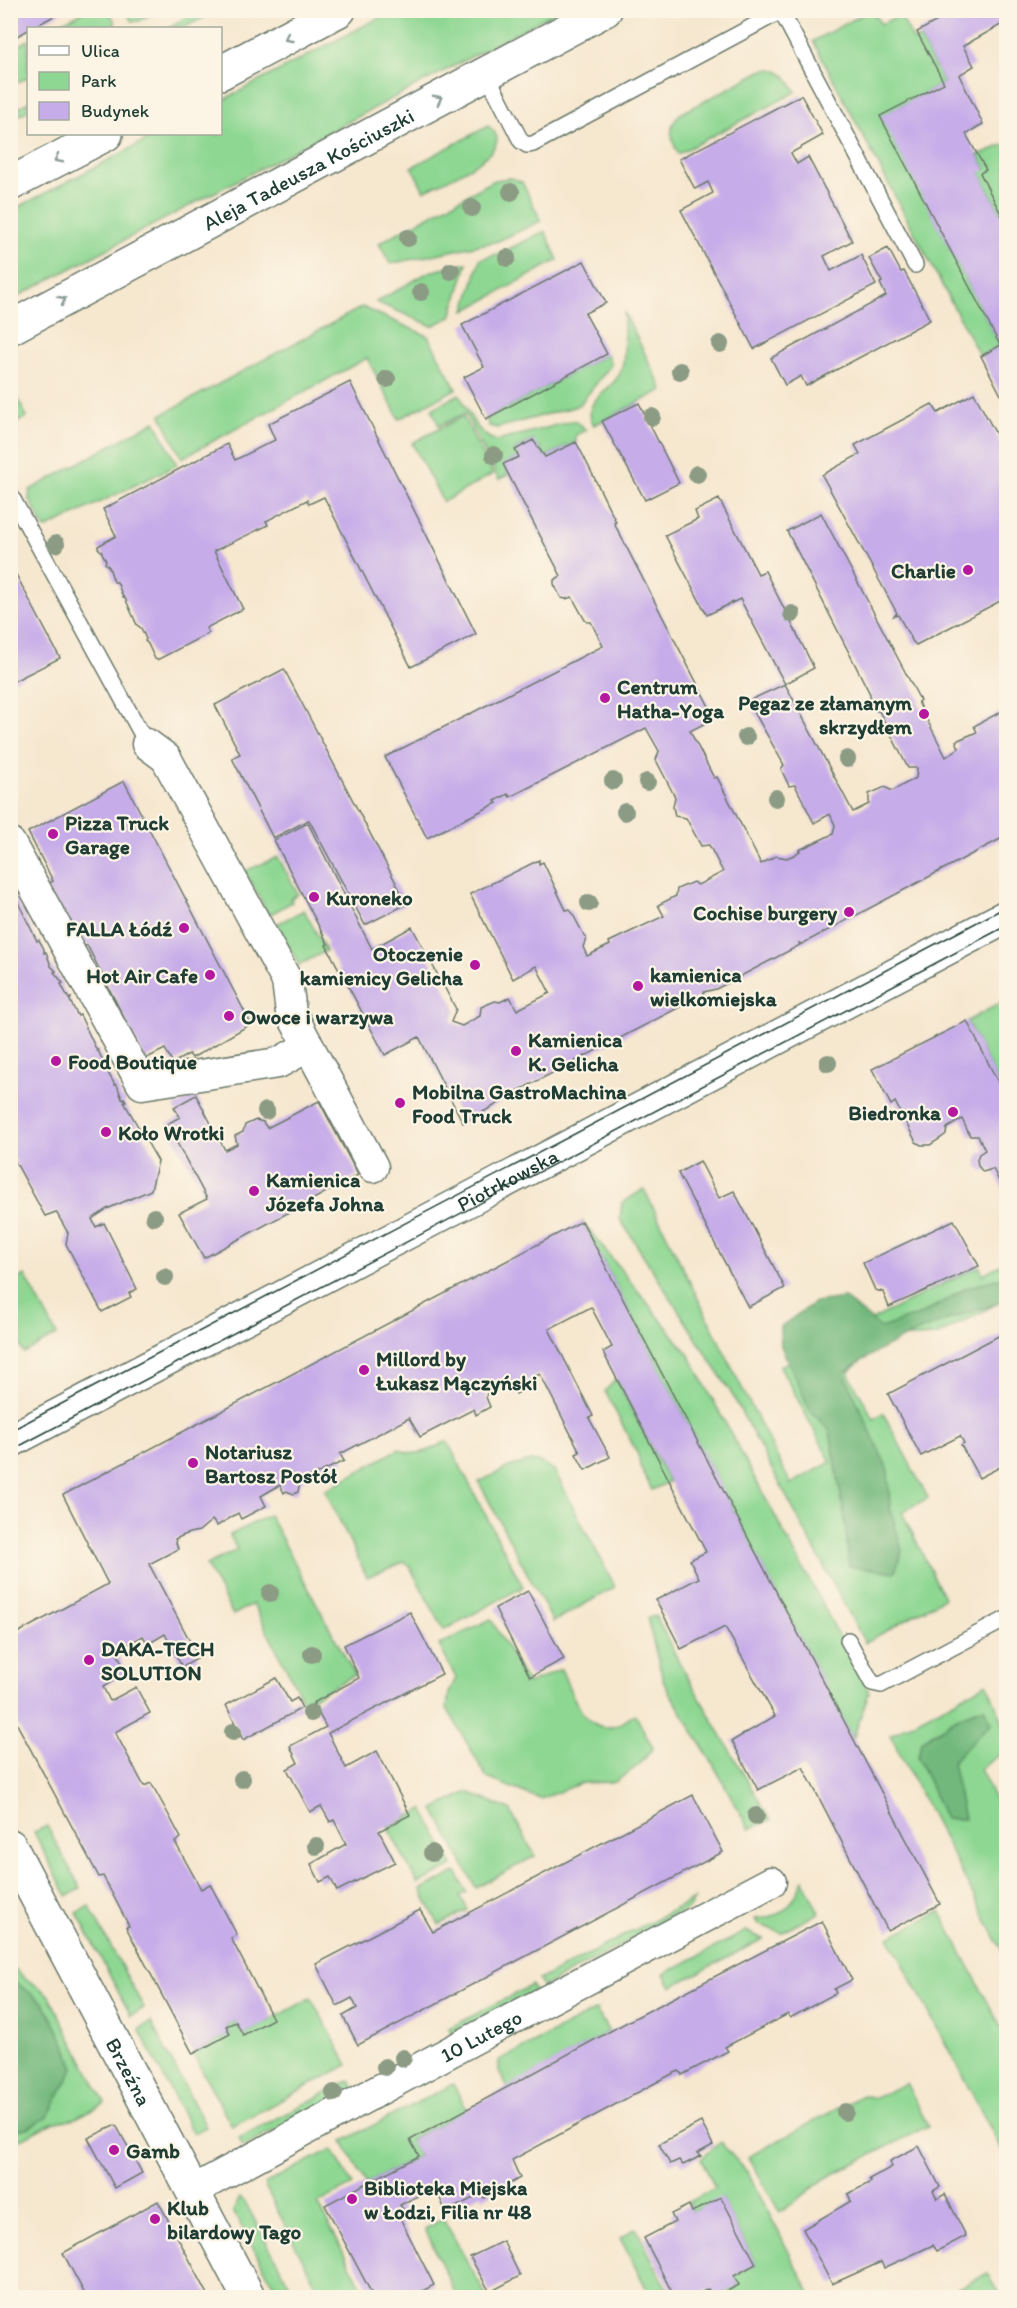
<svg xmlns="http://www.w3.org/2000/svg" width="1017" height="2308" viewBox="0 0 1017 2308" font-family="Itim,sans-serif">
<rect width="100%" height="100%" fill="#fcf5e5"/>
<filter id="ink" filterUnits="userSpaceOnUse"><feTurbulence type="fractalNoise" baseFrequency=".0167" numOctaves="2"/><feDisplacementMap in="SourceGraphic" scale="12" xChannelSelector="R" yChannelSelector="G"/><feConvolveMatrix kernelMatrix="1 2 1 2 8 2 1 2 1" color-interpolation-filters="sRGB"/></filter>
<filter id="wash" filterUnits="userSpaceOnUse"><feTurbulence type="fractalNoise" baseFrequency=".008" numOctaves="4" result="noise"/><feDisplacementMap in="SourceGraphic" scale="24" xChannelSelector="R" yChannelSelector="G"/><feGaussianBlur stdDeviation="1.35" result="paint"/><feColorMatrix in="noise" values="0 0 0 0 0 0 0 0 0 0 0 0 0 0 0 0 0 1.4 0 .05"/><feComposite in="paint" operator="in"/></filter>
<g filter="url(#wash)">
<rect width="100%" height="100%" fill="#f6e7cf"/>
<g fill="#8dd792" stroke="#568a63" stroke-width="1.5">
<path d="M199,10L217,11L183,28H169Z"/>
<path d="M871,10L881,24L900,15L914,41L920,38L944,83L881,116L999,343L1006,339V342L981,356L979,355L813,41Z"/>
<path d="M85,11H109L115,22V28H51Z"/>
<path d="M125,11H157L139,21H132Z"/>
<path d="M392,11H558L11,300V211L158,134H220L221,101Z"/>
<path d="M28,40V77L11,86V50Z"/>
<path d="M771,69C785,72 789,80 796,92L678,154C671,139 667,127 680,114L761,71Z"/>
<path d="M28,102V110L11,120V112Z"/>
<path d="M488,126C524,150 440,182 424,191L412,167Z"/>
<path d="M1003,145L1006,146V224L980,173L986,169L978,155Z"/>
<path d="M511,178L522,182L541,221L498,241L390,264L379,243L495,180Z"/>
<path d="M545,231L558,260L465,311L480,259L501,253Z"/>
<path d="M467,263L451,317L432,326L376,302L429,272Z"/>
<path d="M362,307L428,336L456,389L399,419L367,358L182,458L161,415Z"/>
<path d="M624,312L663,390L594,425C578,399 616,391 622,368C626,351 624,330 624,312Z"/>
<path d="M607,354L611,365L580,404L574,407L497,428L489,426L486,419Z"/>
<path d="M11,385L27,417L11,426H10Z"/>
<path d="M459,394C469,412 476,435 497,441L572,421H576L586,430L576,435V442L545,457L539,446L536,447L533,440L515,450L519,457L504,464L508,475L499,480L465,413L439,426L432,409Z"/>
<path d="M463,416L493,474L443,502L412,443Z"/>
<path d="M155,421L177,465L45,529L29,498L30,490Z"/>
<path d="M278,857L298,894L290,899L292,902L269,915L245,871Z"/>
<path d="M304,910L326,951L299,965L277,924Z"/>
<path d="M1006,1000V1098L967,1021Z"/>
<path d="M644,1189L741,1386L791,1484L831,1462L780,1366L979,1266L983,1274L1006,1262V1299L936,1336L894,1338L877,1345L848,1373L874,1419L883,1413L928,1498L902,1512L944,1598L865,1643L730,1391L620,1219L622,1203Z"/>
<path d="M582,1221L689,1355L869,1692L853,1739Z"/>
<path d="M25,1275L57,1335L24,1353L11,1329L10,1282Z"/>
<path d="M616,1379L669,1482L652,1490L640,1466L639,1457L605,1391Z"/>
<path d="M447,1441L523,1587L444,1630L410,1567L404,1562L367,1577L325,1490L399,1449C418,1458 429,1451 447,1441Z"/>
<path d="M531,1461L543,1463L554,1470L615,1587L553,1622L479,1482L509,1467Z"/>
<path d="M269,1515L355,1675L304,1702L253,1604L233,1615L206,1565L237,1550L230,1535Z"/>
<path d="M656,1616L678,1660L770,1820L749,1829L713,1764L664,1683L647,1618Z"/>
<path d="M491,1619L528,1684L561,1669C571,1690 583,1735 615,1726C622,1724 629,1718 635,1714L653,1748L640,1764L615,1782L582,1783L540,1799L487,1778L447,1708L449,1693L456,1678L439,1645Z"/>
<path d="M987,1683L1006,1730V1750L980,1769L1006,1822V1958L890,1735Z"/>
<path d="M468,1792L510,1810L535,1856L476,1888L434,1809Z"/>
<path d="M423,1809L453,1866L418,1884L388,1828Z"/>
<path d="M47,1826L81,1889L67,1896L34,1832Z"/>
<path d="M456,1872L467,1892L460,1896L468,1910L439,1925L421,1890Z"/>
<path d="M803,1880L819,1913L781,1933L758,1924L755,1919C786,1917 791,1906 803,1880Z"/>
<path d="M694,1899L688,1909L543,1987L539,1980Z"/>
<path d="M89,1906L144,2008L131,2016L77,1913Z"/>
<path d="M940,1911L1006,2037V2158L889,1937Z"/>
<path d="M746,1931L763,1939L671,1987L664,1974Z"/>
<path d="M10,1961C23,1984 37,1981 49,1996L105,2103L76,2118L52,2123L11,2144Z"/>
<path d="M532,1985L535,1991L452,2035L449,2028Z"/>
<path d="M311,1998L348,2065L232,2126L193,2054L230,2034L226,2026L236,2022L243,2035Z"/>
<path d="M596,2010L609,2032L508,2088L499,2072V2061Z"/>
<path d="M151,2022L206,2127L193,2134L139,2029Z"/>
<path d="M350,2080L354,2089L243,2147L239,2138Z"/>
<path d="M906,2083L928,2126L826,2178L780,2213L748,2157L862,2095L875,2098Z"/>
<path d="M453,2084L467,2110L410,2139L419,2156L366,2184L343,2141Z"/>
<path d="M720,2142L748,2173L812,2297H714L739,2285L734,2276L756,2264L721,2198L692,2212L688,2202L715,2188L701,2159Z"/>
<path d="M332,2149L353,2185L318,2203L367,2297H322L264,2184Z"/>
<path d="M240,2198L245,2202L296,2297H280L233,2211Z"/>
<path d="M443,2218L487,2297H457L425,2229Z"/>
<path d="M636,2228L671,2297H651L620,2238Z"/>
<path d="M988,2273L1001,2297L942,2296Z"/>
</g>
<g fill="#72b87c" stroke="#487a58" stroke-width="1.5">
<path d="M1006,1276V1301C950,1317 892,1338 844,1373L888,1470L890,1507L902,1551L895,1572L849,1566L845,1520L830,1431L810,1410L781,1346L780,1327L815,1302L844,1298L881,1328L924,1313L966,1288Z"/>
<path d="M984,1707L991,1723L952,1762L964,1819H945L918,1758L921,1741L960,1716Z"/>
<path d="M10,1978L44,2003L64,2041L74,2068L47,2118L27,2128L11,2131Z"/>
</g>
<g id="blocks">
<g fill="#c6ace9">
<path d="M10,10H65L10,40Z"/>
<path d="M957,10H1006V22L963,46L974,66L959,75L983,124L966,134L986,170L980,173L1006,224V339L999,343L880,116L944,83L917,32Z"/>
<path d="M801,95L823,135L791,153L797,164L808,157L852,241L824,256L831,271L861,255L876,285L754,349L681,210L713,193L708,182L695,189L679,159Z"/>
<path d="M888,248L901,272L904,271L930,320L806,386L801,376L785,385L771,358L886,296L880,283L882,282L869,258Z"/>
<path d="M584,261L606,303L585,313L607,354L486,419L464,377L484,367L462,325Z"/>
<path d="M1006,342V405L981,356Z"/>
<path d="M350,382L476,634L411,667L324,497L309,504L307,500L266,521L268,525L264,527L214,551L243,609L206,628L209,633L157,660L155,659L148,644L145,641L146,639L141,628L137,625L125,598L123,597L117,582H114L109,567L105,563L106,561L101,551L98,548V546L116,536L103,509L227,444L235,460L275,440L268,424Z"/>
<path d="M974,393L1006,453V598L916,645L913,642L898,615L894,616L897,613L822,475L860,454L855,445L932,404L938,413Z"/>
<path d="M639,403L679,483L645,500L602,421Z"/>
<path d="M533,440L545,457L576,442L584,457L616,522L614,523L715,718L690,731L714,778L717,777L761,864L776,856L787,858L794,855L800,851L799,850L833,834L835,825L830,814L814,823L795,785L789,786L781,769L784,765L748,701L785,684L853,812L869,804V794L885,787L892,791L916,778L917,768H908L879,711H876L870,698V694L787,531L821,513L920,700L918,702L946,757L959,748L956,741L977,732L974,726L1004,710L1006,715V836L802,944L799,943L800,945L716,989L704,992L703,995L502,1099L503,1101L463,1123L419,1037L385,1055L326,945L328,944L274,840L308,823L372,949L412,927L456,1009L451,1022L462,1026L480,1016L481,1007L495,1001L500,1002L510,997L517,1010L550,993L536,966L513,979L470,894L539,860V864L543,862L566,910L570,909L586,939L583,947L587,956L610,945L609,942L664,916L658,905L676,896L677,889L693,882L698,885L723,872L709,845L701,846L686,818L675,816L673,807L675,797L656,760L659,751L646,728L510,797L508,794L495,801L497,803L427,838L385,757L603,646L591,622H587L585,620L572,597L566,599L561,598L554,584V580L561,576L503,464L519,457L515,450Z"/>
<path d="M719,499L758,574L765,571L814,668L785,684L740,599L707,615L665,535L698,519L695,511Z"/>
<path d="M10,563L60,658L10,683Z"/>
<path d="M284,669L407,904L365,925L309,820L273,838L232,758L240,754L215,705Z"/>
<path d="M124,781L251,1024L192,1058L189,1054L173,1063L165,1049L145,1059L87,945L78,950L45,886L53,881L28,832Z"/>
<path d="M13,892L37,941L39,940L44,949V953L46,952L51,966L56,971L54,972L63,983L61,984L69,999L71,998L70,1001L78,1016L80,1015L97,1051L98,1050L106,1068L109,1070L107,1071L115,1085H117L122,1099L124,1098L126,1101L124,1102L158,1161L151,1190L107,1209L92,1219L96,1227L104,1223L137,1289L129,1293L131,1297L102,1312L66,1244L68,1233L56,1212L45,1216L10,1152V893Z"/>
<path d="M967,1021L1006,1098V1195L993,1169L983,1172L978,1166L977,1159L979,1154L985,1150L978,1136H970L962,1119L947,1128L946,1134L941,1138L930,1145H921L916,1142L895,1102L891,1105L872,1069Z"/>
<path d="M196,1095L225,1150L237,1144L235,1136L243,1132L245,1125L256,1120L263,1122L267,1128L319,1101L358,1175L204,1258L179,1213L207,1199L167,1124L180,1117L174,1107Z"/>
<path d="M700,1161L719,1198L734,1191L785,1288L748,1307L678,1173Z"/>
<path d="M954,1220L979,1266L889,1307L883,1292L875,1290L863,1263Z"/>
<path d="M582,1221L940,1904L888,1931L803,1767L758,1790L732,1741L775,1716L725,1627L681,1649L656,1600L699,1578L690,1560L706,1552L603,1352L612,1347L591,1307L549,1329L593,1416L589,1418L610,1457L585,1470L576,1454L580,1452L540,1374L526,1381L529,1387L516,1394L510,1385L503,1382L488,1388L486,1397L490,1407L476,1415L474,1409L420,1437L409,1418L340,1454L344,1461L300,1482L298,1492L294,1494L286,1491L284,1493L280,1485L273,1489L261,1496L266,1506L241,1519L238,1513L217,1526L212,1520L199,1531L189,1533L175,1539L178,1549L149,1564L199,1658L182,1667L165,1634L148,1644L143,1636L116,1651L127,1673L121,1680L119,1677L103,1687L110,1701L136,1687L150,1713L115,1732L144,1786L151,1783L165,1808L181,1838L175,1842L201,1889L210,1884L237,1935L231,1938L273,2019L243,2035L236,2022L226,2026L230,2034L193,2054L126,1927L129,1926L103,1876L99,1877L10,1711V1637L108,1584L63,1495Z"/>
<path d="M1006,1332V1464L979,1478L961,1445L964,1443L960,1436L921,1456L888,1394Z"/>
<path d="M528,1591L564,1659L530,1677L495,1608Z"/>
<path d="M410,1612L442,1674L328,1733L346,1768L377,1751L410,1815L379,1831L395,1862L337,1891L330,1877L320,1882L311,1864L346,1844L334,1820L330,1822L321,1806L310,1812L287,1769L298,1763L290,1746L326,1727L313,1703L359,1678L344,1645Z"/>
<path d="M276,1678L290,1702L297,1698L302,1708L243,1740L226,1705Z"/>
<path d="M693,1795L723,1852L358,2045L343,2016L357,2008L352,1998L337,2006L316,1964L420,1910L433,1932Z"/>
<path d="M822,1921L852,1980L834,1989L836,1993L790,2018L788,2014L725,2047L728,2051L682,2075L679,2071L670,2075L512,2160L520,2178L484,2198L481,2194L446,2212L435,2187L400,2205L404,2211L398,2214L434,2285L409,2298H374L325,2205L419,2156L410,2140L629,2021Z"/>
<path d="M701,2122L713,2145L698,2153L701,2156L683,2165L679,2160L670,2164L659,2144Z"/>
<path d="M116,2125L142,2173L115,2188L88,2138Z"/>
<path d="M919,2146L940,2187L933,2191L937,2199L945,2194L966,2236L937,2251L933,2245L884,2268L881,2262L832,2284L803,2229L851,2201L848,2194L871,2182L869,2179L892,2167L890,2161Z"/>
<path d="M721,2197L756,2264L734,2276L739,2285L714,2298L708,2289L691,2298H675L644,2238L675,2222L671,2214L689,2205L692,2212Z"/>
<path d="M158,2201L210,2298H87L63,2253Z"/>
<path d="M503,2241L520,2276L490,2292L470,2257Z"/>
</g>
</g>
</g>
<g filter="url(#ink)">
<use href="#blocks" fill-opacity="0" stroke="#6a786a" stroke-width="1.5"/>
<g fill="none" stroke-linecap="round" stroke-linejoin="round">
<defs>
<g id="lane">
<path d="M781,11L915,265"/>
<path d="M486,73L521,141L527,145L533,144L783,10"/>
<path d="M10,494L147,744"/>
<path d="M848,1640L872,1683L881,1685L1006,1619"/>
</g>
<g id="street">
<path d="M147,744L166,758L287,981L291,1013L373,1167"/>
<path d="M10,843L142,1084L278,1063L309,1046"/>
<path id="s1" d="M192,2191L470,2041L771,1882"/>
</g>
<g id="secondary">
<path d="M220,73L339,10"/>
<path d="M10,184L106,134"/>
<path id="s2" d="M10,328L605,10"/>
<path id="s3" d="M10,1441L1006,917"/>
<path id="s4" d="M10,1846L249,2298"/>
</g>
</defs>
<use href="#lane" stroke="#6a786a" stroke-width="18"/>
<use href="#street" stroke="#6a786a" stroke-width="33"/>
<use href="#secondary" stroke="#6a786a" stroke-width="36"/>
<use href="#lane" stroke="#fff" stroke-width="15"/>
<use href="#street" stroke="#fff" stroke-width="30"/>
<use href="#secondary" stroke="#fff" stroke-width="33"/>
<g stroke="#1f3d34" stroke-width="1.5">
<path d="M10,1431L1006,907"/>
<path d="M10,1451L1006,926"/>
</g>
</g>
<g fill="#8c9b84">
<circle cx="511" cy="192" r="9"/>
<circle cx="472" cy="208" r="9"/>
<circle cx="408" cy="238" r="9"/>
<circle cx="507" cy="258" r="9"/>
<circle cx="451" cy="271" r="9"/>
<circle cx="421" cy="292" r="9"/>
<circle cx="720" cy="344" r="9"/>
<circle cx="680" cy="371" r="9"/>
<circle cx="387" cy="379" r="9"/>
<circle cx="652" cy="417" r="9"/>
<circle cx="494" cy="455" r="9"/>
<circle cx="697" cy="474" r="9"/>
<circle cx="56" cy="544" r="9"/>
<circle cx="792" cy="614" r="9"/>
<circle cx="746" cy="737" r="9"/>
<circle cx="847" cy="759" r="9"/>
<circle cx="613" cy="781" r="9"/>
<circle cx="647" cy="782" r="9"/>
<circle cx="776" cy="798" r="9"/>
<circle cx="625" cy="812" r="9"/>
<circle cx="589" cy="903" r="9"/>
<circle cx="828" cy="1063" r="9"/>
<circle cx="266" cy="1111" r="9"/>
<circle cx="154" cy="1217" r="9"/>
<circle cx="165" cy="1277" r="9"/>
<circle cx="270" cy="1593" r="9"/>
<circle cx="312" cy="1654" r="9"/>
<circle cx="311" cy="1713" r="9"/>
<circle cx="233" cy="1732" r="9"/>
<circle cx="242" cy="1779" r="9"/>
<circle cx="756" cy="1816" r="9"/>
<circle cx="316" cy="1846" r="9"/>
<circle cx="432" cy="1853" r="9"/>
<circle cx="403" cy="2058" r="9"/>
<circle cx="385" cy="2067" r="9"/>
<circle cx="334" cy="2093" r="9"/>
<circle cx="845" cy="2112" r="9"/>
</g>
<defs><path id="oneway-chevron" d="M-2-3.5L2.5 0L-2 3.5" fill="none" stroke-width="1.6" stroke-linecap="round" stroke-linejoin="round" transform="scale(1.5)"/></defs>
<g stroke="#8f9e9a">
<use href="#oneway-chevron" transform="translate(288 38) rotate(152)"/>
<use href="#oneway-chevron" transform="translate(438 99) rotate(-28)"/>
<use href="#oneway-chevron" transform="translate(58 159) rotate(152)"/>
<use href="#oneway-chevron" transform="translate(62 300) rotate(-28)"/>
</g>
</g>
<g fill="#b5179e" stroke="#fcf5e5" stroke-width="2">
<circle cx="968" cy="570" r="6"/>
<circle cx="605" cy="698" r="6"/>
<circle cx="924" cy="714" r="6"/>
<circle cx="53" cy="834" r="6"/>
<circle cx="314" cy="897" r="6"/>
<circle cx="849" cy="912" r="6"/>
<circle cx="184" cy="928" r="6"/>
<circle cx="475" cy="965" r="6"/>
<circle cx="210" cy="975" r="6"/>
<circle cx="638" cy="986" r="6"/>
<circle cx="229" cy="1016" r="6"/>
<circle cx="516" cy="1051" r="6"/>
<circle cx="56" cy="1061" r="6"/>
<circle cx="400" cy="1103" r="6"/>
<circle cx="953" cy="1112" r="6"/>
<circle cx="106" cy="1132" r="6"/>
<circle cx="254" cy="1191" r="6"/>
<circle cx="364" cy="1370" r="6"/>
<circle cx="193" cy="1463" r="6"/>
<circle cx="89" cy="1660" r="6"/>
<circle cx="114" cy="2150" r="6"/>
<circle cx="352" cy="2199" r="6"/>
<circle cx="155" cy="2219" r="6"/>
</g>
<g text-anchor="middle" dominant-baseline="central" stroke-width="4.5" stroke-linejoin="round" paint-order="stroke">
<g font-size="21" fill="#1f3d34" stroke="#fcf5e5">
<text stroke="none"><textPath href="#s2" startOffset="338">Aleja Tadeusza Kościuszki</textPath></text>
<text stroke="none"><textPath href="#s3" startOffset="562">Piotrkowska</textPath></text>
<text stroke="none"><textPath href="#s1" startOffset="328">10 Lutego</textPath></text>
<text stroke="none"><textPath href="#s4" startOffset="255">Brzeźna</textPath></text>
</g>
<g font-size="21" font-weight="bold" fill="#1f3d34" stroke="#fcf5e5" text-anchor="start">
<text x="956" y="570" text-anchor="end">Charlie</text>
<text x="617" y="686">Centrum<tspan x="617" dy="24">Hatha-Yoga</tspan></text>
<text x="912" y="702" text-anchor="end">Pegaz ze złamanym<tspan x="912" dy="24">skrzydłem</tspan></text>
<text x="65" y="822">Pizza Truck<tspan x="65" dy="24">Garage</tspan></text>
<text x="326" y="897">Kuroneko</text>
<text x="837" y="912" text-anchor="end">Cochise burgery</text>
<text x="172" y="928" text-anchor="end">FALLA Łódź</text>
<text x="463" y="953" text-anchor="end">Otoczenie<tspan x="463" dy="24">kamienicy Gelicha</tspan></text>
<text x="650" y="974">kamienica<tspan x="650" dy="24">wielkomiejska</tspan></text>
<text x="198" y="975" text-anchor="end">Hot Air Cafe</text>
<text x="241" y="1016">Owoce i warzywa</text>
<text x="528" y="1039">Kamienica<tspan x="528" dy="24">K. Gelicha</tspan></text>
<text x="68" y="1061">Food Boutique</text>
<text x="412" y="1091">Mobilna GastroMachina<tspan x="412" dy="24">Food Truck</tspan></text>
<text x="941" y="1112" text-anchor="end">Biedronka</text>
<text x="118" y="1132">Koło Wrotki</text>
<text x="266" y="1179">Kamienica<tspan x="266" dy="24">Józefa Johna</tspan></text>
<text x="376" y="1358">Millord by<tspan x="376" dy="24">Łukasz Mączyński</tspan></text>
<text x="205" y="1451">Notariusz<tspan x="205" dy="24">Bartosz Postół</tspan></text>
<text x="101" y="1648">DAKA-TECH<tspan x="101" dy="24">SOLUTION</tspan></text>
<text x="126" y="2150">Gamb</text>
<text x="364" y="2187">Biblioteka Miejska<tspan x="364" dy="24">w Łodzi, Filia nr 48</tspan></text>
<text x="167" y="2207">Klub<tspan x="167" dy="24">bilardowy Tago</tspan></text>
</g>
</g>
<rect width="1017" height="2308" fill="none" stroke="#fcf5e5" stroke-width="36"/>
<rect x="27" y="27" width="195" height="108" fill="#fcf5e5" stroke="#a4ab9e" stroke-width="1.5"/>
<rect x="39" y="46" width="30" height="9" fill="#ffffff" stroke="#a4ab9e" stroke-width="1.5"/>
<text x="81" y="57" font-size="18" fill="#1f3d34">Ulica</text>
<rect x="39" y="72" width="30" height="18" fill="#8dd792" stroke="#a4ab9e" stroke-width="1.5"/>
<text x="81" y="87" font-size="18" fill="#1f3d34">Park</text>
<rect x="39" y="102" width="30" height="18" fill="#c6ace9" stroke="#a4ab9e" stroke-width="1.5"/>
<text x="81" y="117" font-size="18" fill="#1f3d34">Budynek</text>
</svg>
